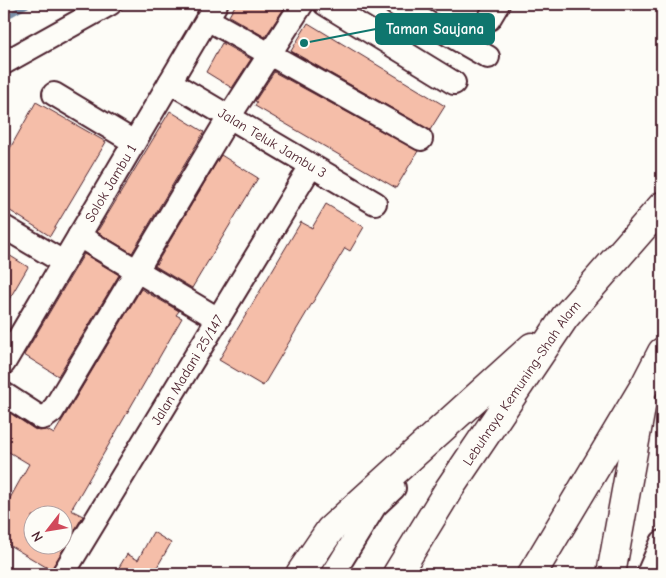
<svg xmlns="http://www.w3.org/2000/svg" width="666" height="578" viewBox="0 0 666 578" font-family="'Comic Neue',sans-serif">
<rect width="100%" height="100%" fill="#fdfcf7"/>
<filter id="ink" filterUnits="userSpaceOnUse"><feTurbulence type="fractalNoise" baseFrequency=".02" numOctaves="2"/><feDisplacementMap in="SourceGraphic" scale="10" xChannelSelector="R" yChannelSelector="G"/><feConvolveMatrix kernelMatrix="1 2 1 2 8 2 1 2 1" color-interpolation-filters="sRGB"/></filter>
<g filter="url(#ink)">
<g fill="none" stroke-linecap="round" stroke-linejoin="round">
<path stroke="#798fa8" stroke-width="5" d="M4,18L29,4"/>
</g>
<g fill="#f5bea9" stroke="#4a1f2b" fill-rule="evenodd">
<path d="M236,4H287L265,37L229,16Z"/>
<path d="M308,23L445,106L430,130L291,51Z"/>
<path d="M222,43L251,59L232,88L206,72Z"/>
<path d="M274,72L418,151L396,188L255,106L257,102L255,101Z"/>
<path d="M36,102L106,142L50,236L4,207V159Z"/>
<path d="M170,111L204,132L132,253L97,232Z"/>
<path d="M221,155L258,178L192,288L155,266Z"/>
<path d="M326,204L364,227L350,251L345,248L263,386L219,360L301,222L312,228Z"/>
<path d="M4,252L28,267L4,308Z"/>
<path d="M84,254L119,275L58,376L24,355Z"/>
<path d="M141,289L179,311L176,315L182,318L71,510L83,516L51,570L4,542V509L29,464L4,449V409L34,429L39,431L47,430L54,434ZM32,516H62V546H32Z"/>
<path d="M153,532L171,543L153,574H115L127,554L138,560Z"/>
</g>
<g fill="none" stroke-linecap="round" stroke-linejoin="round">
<defs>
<g id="minor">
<path d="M325,4L454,83"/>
<path d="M395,4L488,57"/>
<path d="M207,19L421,139"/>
<path d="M489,19L498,4"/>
<path d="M4,63L110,4"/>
<path id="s1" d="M170,82L375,203"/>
<path d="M54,94L134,142"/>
<path d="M4,227L63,262"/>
<path d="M79,236L218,319"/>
<path id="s2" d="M4,363L216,4"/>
<path d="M4,394L41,418L45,417L52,412L229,117L302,4"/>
<path id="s3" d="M63,574L311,166"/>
<path d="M333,574L375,506L394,488"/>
<path d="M648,574L662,542"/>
</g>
<g id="highway">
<path d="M300,574L330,530L532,347"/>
<path id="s4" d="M397,574L449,489L565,317L662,206"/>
<path d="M532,574L645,385L662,352"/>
<path d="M611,574L642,402"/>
</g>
</defs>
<use href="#minor" stroke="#4a1f2b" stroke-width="26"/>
<use href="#highway" stroke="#4a1f2b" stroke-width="31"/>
<use href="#minor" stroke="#fdfcf7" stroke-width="22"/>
<use href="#highway" stroke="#fdfcf7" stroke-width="28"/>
</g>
</g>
<g text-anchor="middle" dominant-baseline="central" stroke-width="5" stroke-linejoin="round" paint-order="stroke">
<g font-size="14" fill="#4a1f2b" stroke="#fdfcf7">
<text stroke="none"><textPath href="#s1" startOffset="119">Jalan Teluk Jambu 3</textPath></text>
<text stroke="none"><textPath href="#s2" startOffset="209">Solok Jambu 1</textPath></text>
<text stroke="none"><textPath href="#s3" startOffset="239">Jalan Madani 25/147</textPath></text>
<text stroke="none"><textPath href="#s4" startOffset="228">Lebuhraya Kemuning-Shah Alam</textPath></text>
</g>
</g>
<path fill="none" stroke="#0f766e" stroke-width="2" d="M304 43L376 29"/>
<circle fill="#0f766e" stroke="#fdfcf7" stroke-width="2" cx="304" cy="43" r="5"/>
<rect fill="#0f766e" stroke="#0f766e" stroke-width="2" x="376" y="14" width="118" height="30" rx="5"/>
<g font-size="15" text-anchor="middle" font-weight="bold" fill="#fff">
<text x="435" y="34">Taman Saujana</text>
</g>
<rect width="666" height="578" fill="none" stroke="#fdfcf7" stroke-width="20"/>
<rect x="10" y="10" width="646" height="558" fill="none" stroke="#4a1f2b" stroke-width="2" filter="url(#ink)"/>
<g transform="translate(48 530) rotate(239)"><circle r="24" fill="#fdfcf7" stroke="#b5a4a5"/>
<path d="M0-4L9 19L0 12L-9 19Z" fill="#d1495b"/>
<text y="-8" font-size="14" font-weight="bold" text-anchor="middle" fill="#4a1f2b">N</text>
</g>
</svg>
